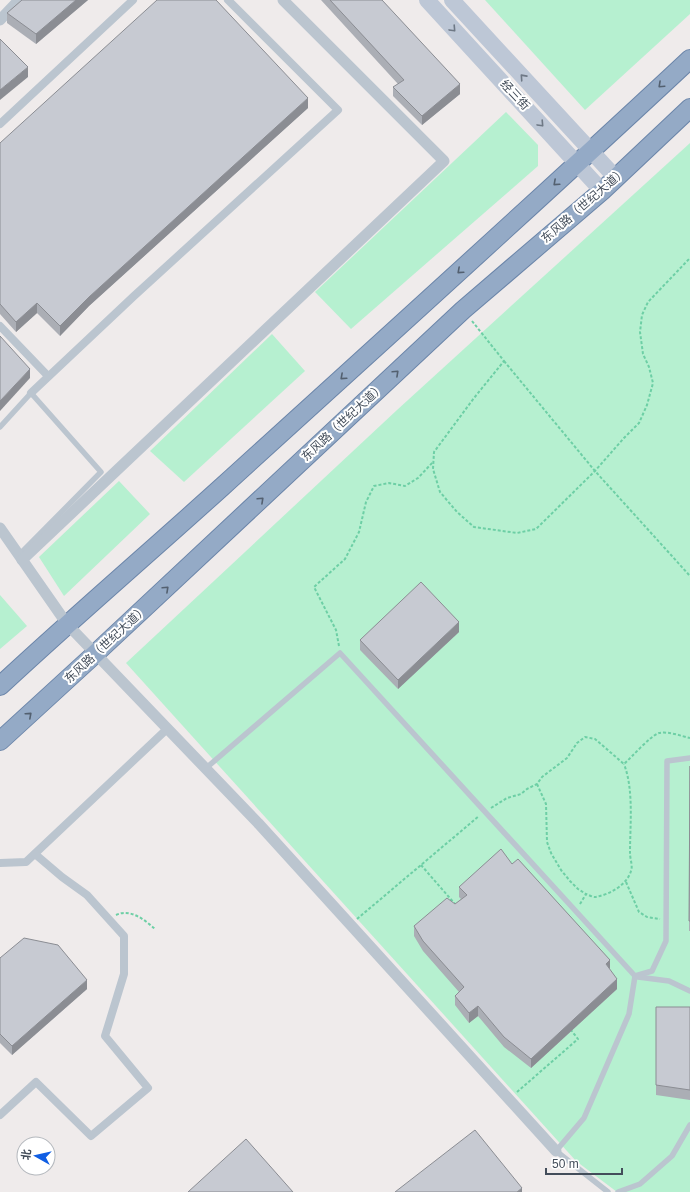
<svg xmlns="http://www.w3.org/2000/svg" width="690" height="1192" viewBox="0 0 690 1192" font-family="Helvetica,'Noto Sans SC',sans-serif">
<rect width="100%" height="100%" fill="#efebeb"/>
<g fill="#b6f0d0">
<path d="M485,0H690V14L585,110Z"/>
<path d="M506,112L538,145V166L351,329L315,292Z"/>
<path d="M690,143V1192H617L576,1161L126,663L397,410Z"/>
<path d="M272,334L305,371L184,482L150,451Z"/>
<path d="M119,481L150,514L64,596L39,557Z"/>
<path d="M0,595L27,626L0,649Z"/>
</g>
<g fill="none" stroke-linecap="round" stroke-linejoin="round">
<defs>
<g id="trunk">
<path d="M0,686C73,618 149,553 223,486C379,344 536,203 690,59"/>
<path d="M0,741L95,654L463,310L602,191L690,108"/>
</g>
</defs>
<use href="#trunk" stroke="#6b85a9" stroke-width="20"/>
<g stroke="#6dcfa5" stroke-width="2" stroke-dasharray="3 2" stroke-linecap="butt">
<path d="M472,321L504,361L474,398L434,452L433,469L440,492L457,512L474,527L517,533L536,529L595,471L624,438L639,423L647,405L653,383L649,367L643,354L640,332L642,315L648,302L690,258"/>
<path d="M504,361L595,471L690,576"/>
<path d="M339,646L336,630L314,587L345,559L359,532L366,502L374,486L389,483L405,486L418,478L433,462"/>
<path d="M537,784L546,804L547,842L551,853L561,870L570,881L578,889L586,894"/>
<path d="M491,808L507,798L521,794L527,789L537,784L542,777L567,758L577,743L585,737L595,739L624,764C632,757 650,736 659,733C668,731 681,736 690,738"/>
<path d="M421,865L455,904"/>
<path d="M626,882L639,912L647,917L660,919"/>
<path d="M580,904L586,894C589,895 592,897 595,897C609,895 627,885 631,871C633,866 630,859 630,853C630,825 634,790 624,764"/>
<path d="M116,915C130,908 145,920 155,929"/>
<path d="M357,919L479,816"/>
<path d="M517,1092L578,1039L571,1030"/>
</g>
<g stroke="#bbc5cf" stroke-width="5.5">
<path d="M0,427L31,393L101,472L19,555"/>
<path d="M205,769L340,653L635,976L629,1014L584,1118L556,1151L608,1192"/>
<path d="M635,976L652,971L666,941L667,761L690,758"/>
<path d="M638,977L669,981L690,991"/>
<path d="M618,1192L640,1184L672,1156L690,1125"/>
</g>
<g stroke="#bbc5cf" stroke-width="8">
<path d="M0,124L133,0"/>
<path d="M0,326L48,376"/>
<path d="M31,393L134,296L338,110L228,0"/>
<path d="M0,863L26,862L167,729"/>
<path d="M0,1115L36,1082L91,1136L148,1088L105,1036L124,974V936L87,895L62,877L35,854"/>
</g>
<g stroke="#bbc5cf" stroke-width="11">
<path d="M0,20L19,0"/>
<path d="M0,528L67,624L258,823L556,1151"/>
<path d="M22,560L444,161L283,0"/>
</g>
<g stroke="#bdc7d6" stroke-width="16">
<path d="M427,0L602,191"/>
<path d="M452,0L616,178"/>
</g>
<use href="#trunk" stroke="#94aac6" stroke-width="18"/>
</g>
<g fill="#abaeb5">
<path d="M22,0H88L36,44L7,23V13Z"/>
<path d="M321,0H382L460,94L422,125L393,96V87L398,84Z"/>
<path d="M308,108L89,306L60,336L37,313L16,332L0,314V143Z"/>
<path d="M459,632L398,689L360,650V640Z"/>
<path d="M690,766V931H689Z"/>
<path d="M512,864L610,970L617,989L531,1068L504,1047L478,1016L469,1023L455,1005V996L459,992L423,951L414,936V926L455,904L461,899L459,897V887Z"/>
<path d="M0,958L87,989L12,1055L0,1043Z"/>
<path d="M656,1007H690V1100L656,1095Z"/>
</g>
<g fill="#8b8d93">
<path d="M76,0H88L36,44V34Z"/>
<path d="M28,67V77L0,100V90Z"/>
<path d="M460,84V94L422,125V116Z"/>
<path d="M308,98V108L89,306L60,336V326L89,297Z"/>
<path d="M37,303V313L16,332V322Z"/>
<path d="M30,369V378L0,411V401Z"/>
<path d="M459,622V632L398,689V680Z"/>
<path d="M610,960V970L606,964Z"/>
<path d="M617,979V989L531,1068V1059Z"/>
<path d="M87,980V989L12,1055V1046Z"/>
<path d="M478,1006V1016L469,1023V1013Z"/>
<path d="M522,1188V1192H517Z"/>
</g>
<g fill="#c7cad2" stroke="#8b8d93">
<path d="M22,0H76L36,34L7,13Z"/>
<path d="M157,0H216L308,98L89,297L60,326L37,303L16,322L0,304V143Z"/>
<path d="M330,0H382L460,84L422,116L393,87L404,80Z"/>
<path d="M0,39L28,67L0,90Z"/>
<path d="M0,336L30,369L0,401Z"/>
<path d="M421,582L459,622L398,680L360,640Z"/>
<path d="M690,766V921H689Z"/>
<path d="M501,849L512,864L518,859L610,960L606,964L617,979L531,1059L504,1037L478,1006L469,1013L455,996L464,987L423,941L414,926L447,898L455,904L467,895L459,887Z"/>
<path d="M24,938L58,945L87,980L12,1046L0,1034V958Z"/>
<path d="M656,1007H690V1090L656,1085Z"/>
<path d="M475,1130L522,1188L517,1192H395Z"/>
<path d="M246,1139L293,1192H188Z"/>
</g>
<defs><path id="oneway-chevron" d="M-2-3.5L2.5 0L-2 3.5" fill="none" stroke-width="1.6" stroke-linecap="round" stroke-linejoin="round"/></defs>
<g stroke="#6e7885">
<use href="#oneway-chevron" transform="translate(453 29) rotate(47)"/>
<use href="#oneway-chevron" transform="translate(523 77) rotate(-132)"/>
<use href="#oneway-chevron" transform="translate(541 124) rotate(47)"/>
</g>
<g stroke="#536070">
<use href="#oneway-chevron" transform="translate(661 85) rotate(137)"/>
<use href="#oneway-chevron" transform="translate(556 183) rotate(138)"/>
<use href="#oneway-chevron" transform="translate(460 271) rotate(138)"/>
<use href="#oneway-chevron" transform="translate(396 373) rotate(-43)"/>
<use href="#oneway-chevron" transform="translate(343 377) rotate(138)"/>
<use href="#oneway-chevron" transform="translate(261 500) rotate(-43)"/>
<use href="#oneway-chevron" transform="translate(166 589) rotate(-43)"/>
<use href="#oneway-chevron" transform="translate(29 715) rotate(-42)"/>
</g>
<g text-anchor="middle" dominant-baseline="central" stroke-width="4" stroke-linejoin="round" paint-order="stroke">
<g font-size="12" fill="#434d5a" stroke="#fff">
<text transform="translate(515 95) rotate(47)">经三街</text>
<text transform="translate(584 205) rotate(-41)">东风路（世纪大道）</text>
<text transform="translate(343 422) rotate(-43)">东风路（世纪大道）</text>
<text transform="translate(106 644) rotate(-43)">东风路（世纪大道）</text>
</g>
</g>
<g transform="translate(36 1156) rotate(278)"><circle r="19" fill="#ffffff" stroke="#b4b8bd"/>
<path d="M0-3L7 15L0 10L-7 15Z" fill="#105ee3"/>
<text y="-6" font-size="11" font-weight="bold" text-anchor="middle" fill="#434d5a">北</text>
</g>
<path d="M546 1168v6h76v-6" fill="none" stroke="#434d5a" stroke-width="2"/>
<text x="552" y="1168" font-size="12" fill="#434d5a" stroke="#ffffff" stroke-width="3" paint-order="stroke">50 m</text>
</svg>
